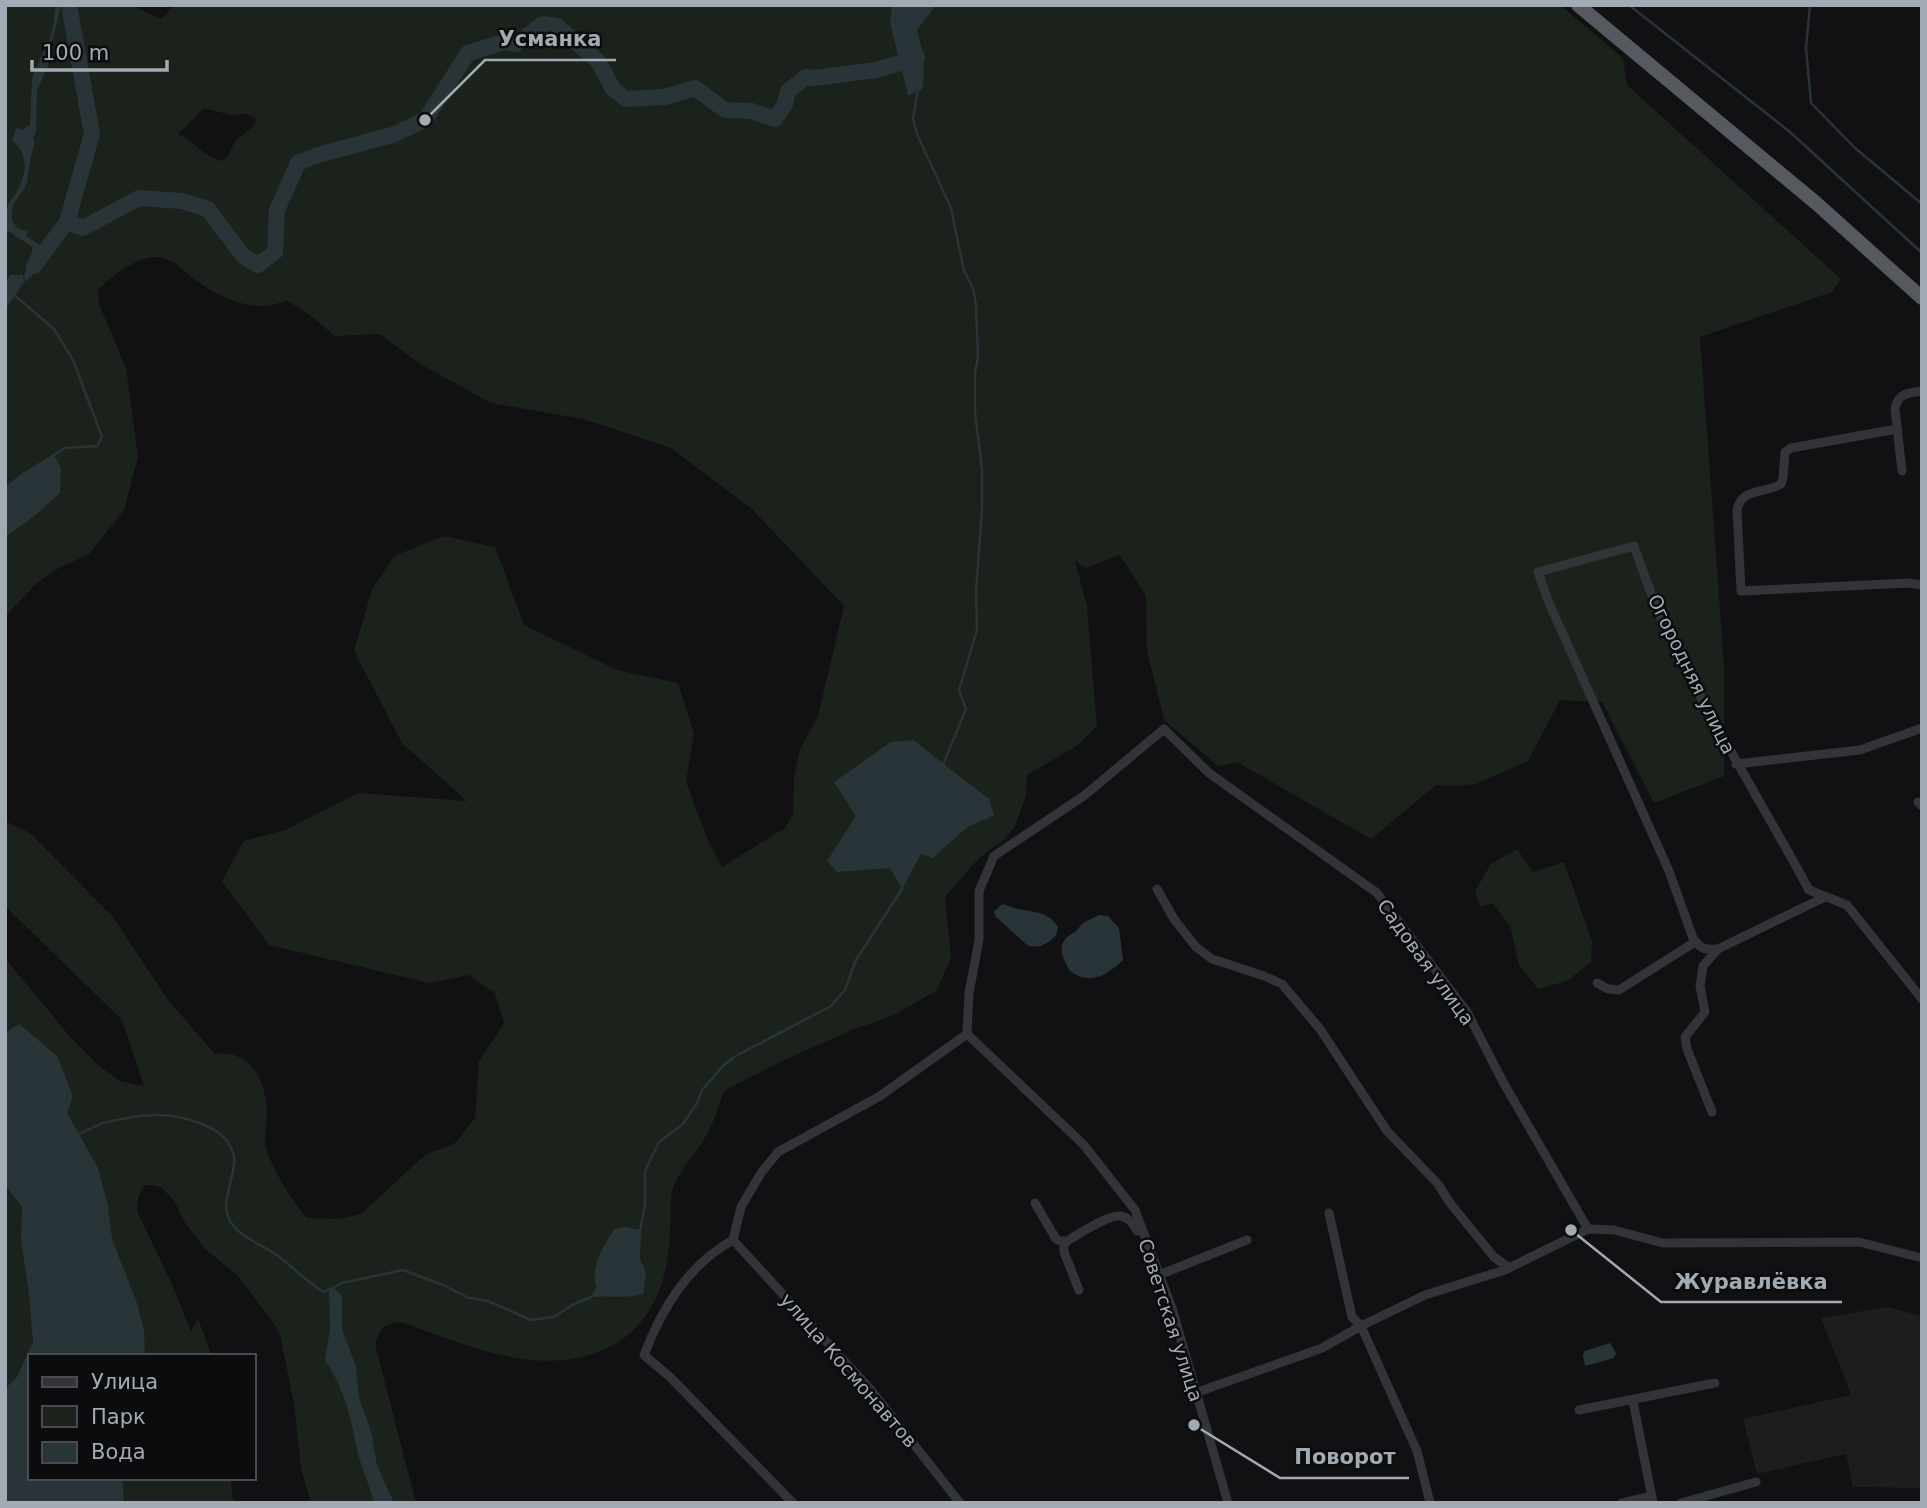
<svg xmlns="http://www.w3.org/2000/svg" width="1927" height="1508" viewBox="0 0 1927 1508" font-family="'DejaVu Sans',sans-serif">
<rect width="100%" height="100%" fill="#111113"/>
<path fill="#1d1d20" d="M1887,1307L1922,1316V1488L1853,1487L1846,1454L1757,1474L1743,1419L1851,1395L1821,1318Z"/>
<g fill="#1b221b" fill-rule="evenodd">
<path d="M5,5H131L161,19L175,5H1560L1623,58L1627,85L1841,279L1832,292L1700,337L1724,664V776L1654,803L1602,702L1560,700L1528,761L1476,784L1456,786L1436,785L1371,839L1237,762L1218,766L1164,720L1147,651L1146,596L1120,555L1086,568L1075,561L1087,606L1097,726L1078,745L1027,775L1026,796L1015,826L1004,840L979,858L945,897L951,959L936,991L894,1015L852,1030L782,1061L725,1090C718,1106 714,1124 704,1139C694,1156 680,1169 673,1188C670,1196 671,1206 671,1215C670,1237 669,1261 662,1283C653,1310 635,1335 609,1347C541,1381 466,1344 400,1322C383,1323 380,1330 375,1344L416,1503H311L301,1469L294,1404L280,1334L270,1318L237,1275L205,1249L183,1220L175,1202L162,1188L153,1185H145C138,1193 136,1203 138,1213L171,1282L191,1331L198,1319L212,1356H30V1478H231L232,1496L236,1503H5V958L71,1038L98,1065L119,1081L144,1086L122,1020L5,906V821L30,833L113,917L168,1000L215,1054C252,1049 267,1083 267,1115C267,1125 263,1137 266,1147C271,1167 293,1203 307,1218L339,1219L361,1214L425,1155L455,1143L475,1118L479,1061L504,1023L495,993L469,975L429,983L269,945L222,881L244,841L285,830L358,793L467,801L402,743L354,651L372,589L394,556L444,536L495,547L524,625L617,670L678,683L694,734L686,782L707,838L722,867L785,828L793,814L794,776L800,750L818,716L844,606L752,509L671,448L583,419L491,403L420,364L380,334L335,336L307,313L286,300C257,316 218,297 194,279C185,272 175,261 163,258C143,252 110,276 98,291L99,304L126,368L138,457L124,510L89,554L57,569L38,582L5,616ZM204,108L231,115L247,114L256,119L255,125L235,141L228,156L222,161C205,158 193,140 178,134Z"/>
<path d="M1517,849L1533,872L1564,862L1592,941L1591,962L1567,981L1538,989L1519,965L1510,926L1493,903L1480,907L1475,891L1491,864Z"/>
</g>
<g fill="#293438">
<path d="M56,5H61L49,55L48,66L37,90L36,132L33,138L35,144C30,154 29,171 27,182C25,191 15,198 13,207C9,219 15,232 28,230L26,236L50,251L38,270L25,282L24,275L33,248C26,240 17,240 11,232H5C5,222 5,214 8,205C10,200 15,196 17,191C27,174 29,153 12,141L16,128L22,130L30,125L32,79L42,54L46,49L52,32Z"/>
<path d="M892,5H936L917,30C923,52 926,68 922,90L908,95L890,23Z"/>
<path d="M11,275H23L24,282L5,310V282Z"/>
<path d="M53,454L61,468L60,493L37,514L5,537V487L21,474Z"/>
<path d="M913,740L989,799L994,815L966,828L933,858L921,854L902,889L890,868L837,872L827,861L856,816L834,782L891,742Z"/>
<path d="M1002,904C1008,905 1013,908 1019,909C1035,913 1048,911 1058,927L1056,935C1049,943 1038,950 1027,945L996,917L994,912Z"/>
<path d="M1099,915L1108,916L1119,928L1123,960C1107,975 1091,986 1070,971C1060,953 1056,942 1075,932C1079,929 1079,926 1083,923C1087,920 1094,918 1099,915Z"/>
<path d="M19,1024L57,1056L73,1096L67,1113L98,1168L108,1206L112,1239L137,1303L144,1331L145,1356H30V1478H122L124,1503H5V1389L17,1377L33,1342L29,1293L21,1240L22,1207L5,1185V1033Z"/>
<path d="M625,1227L641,1230L640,1259L646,1273L643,1294C626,1299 609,1295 591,1297L596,1287C590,1265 604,1247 614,1229Z"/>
<path d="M333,1287L342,1296V1330L356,1366L359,1398L371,1431L377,1465L394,1503H374C370,1485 361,1468 357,1449C350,1415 345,1390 325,1360L330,1330L329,1290Z"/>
<path d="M1610,1343L1616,1353L1614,1358L1585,1366L1583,1355L1585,1351Z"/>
</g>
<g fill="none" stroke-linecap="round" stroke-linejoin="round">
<g stroke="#293438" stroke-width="2.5">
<path d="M1629,5L1790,132L1922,253"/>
<path d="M1810,5L1806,48L1811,103L1855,148L1922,204"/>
<path d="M918,89L913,119L917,134L951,208L964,271L973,288L976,305L978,357L975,373V413L982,469V509L976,592L977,630L959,690L966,709L942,767"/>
<path d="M12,293L54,329L73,360L102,437L97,446L65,448L51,457"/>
<path d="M78,1134C88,1131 97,1124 107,1122C122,1119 140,1115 155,1115C183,1115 230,1126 234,1158C236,1177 219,1202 230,1221C241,1239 266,1246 282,1259C296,1270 308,1283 324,1292L342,1283L403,1270L443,1285L469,1298L488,1301L531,1320L554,1317L572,1305L591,1297"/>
<path d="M640,1231L645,1204V1171L659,1142L683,1124L697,1103L702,1090L722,1067L734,1057L831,1006L845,990L856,960L902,889"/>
</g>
<g stroke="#293438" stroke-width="16">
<path d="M67,222L92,134L69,5"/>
<path d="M34,266L67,222L83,228L139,198L182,201L208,209L243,256L258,265L275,252L277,210L298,163L318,155L392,135L425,120L468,53L504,42L516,44L543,24L557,26L598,61L613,89L626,99L665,97L695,88L725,110L752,111L775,119L785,104L788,91L806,77L815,78L876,70L917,58L916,54"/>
</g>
<g stroke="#323438" stroke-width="9">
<path d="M1897,429L1791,448L1785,452L1783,478L1781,484C1765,494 1742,487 1737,510L1741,591L1908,583L1922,585"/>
<path d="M1902,471L1895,409C1898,393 1908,393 1922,391"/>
<path d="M1736,764L1860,750L1922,728"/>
<path d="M1918,802L1922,806"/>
<path d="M1157,889L1174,919L1196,947L1212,959L1264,976L1282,984L1320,1029L1387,1131L1438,1184L1450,1203L1494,1257L1509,1268"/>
<path d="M1718,949C1705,950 1700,949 1693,938L1669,871L1549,603L1538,572L1634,546C1644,574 1654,604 1667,631C1710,720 1762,803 1809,890L1847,905L1922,999"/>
<path d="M1597,983L1608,989L1619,990L1695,942"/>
<path d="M967,1034L969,993L979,940V891L994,856L1085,795L1164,729L1209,773L1377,893L1467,1012L1503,1082L1588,1229"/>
<path d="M967,1034L1083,1144L1135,1210L1172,1308L1228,1503"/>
<path d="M1712,1112L1687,1049L1685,1037L1705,1012L1700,986L1703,966L1718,949L1825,897"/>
<path d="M1035,1203L1056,1239L1060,1241H1067C1079,1234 1107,1215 1120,1216C1129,1217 1133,1224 1137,1231H1143"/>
<path d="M1329,1213L1352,1317L1361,1326L1417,1451L1430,1503"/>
<path d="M733,1240C688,1265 662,1308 644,1355L670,1377L793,1503"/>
<path d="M733,1240L871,1390L960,1503"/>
<path d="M733,1240L741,1207L761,1173L778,1152L880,1096L967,1034"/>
<path d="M1067,1241L1064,1245V1252L1079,1290"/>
<path d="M1159,1275L1247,1240"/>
<path d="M1195,1393L1322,1348L1361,1326L1425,1295L1505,1270L1588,1229L1614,1230L1663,1243L1859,1242L1922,1258"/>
<path d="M1633,1401L1653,1503"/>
<path d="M1579,1410L1715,1383"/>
<path d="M1622,1503L1652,1496"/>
<path d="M1681,1503L1756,1482"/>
</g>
<path stroke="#565a60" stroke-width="14" d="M1578,5L1816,203L1922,298"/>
</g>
<g text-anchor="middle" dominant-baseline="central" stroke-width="5" stroke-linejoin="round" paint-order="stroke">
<g font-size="19" fill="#a2aab4" stroke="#0c0c0e">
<text transform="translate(1692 674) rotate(64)">Огородняя улица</text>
<text transform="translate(1426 962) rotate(54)">Садовая улица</text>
<text transform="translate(1171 1320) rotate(72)">Советская улица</text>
<text transform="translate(849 1370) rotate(49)">улица Космонавтов</text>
</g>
</g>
<path fill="none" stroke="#a2aab4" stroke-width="2.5" d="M425 120L485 60H616M1571 1230L1661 1302H1842M1194 1425L1280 1478H1409"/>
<g fill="#a2aab4" stroke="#0c0c0e" stroke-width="2.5">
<circle cx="425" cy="120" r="7"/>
<circle cx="1571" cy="1230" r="7"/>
<circle cx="1194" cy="1425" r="7"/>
</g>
<g font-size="21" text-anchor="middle" font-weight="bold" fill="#a2aab4" stroke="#0c0c0e" stroke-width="5" stroke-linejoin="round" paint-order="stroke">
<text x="550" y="46">Усманка</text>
<text x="1751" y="1289">Журавлёвка</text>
<text x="1345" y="1464">Поворот</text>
</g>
<rect width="1927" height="1508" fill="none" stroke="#a2aab4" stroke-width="14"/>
<rect x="28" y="1354" width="228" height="126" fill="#0c0c0e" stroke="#484b50" stroke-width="2"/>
<rect x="42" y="1377" width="35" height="10" fill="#323438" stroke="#484b50" stroke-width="2"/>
<text x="91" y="1389" font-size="21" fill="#a2aab4">Улица</text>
<rect x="42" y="1406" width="35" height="21" fill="#1b221b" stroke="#484b50" stroke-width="2"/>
<text x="91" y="1424" font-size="21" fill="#a2aab4">Парк</text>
<rect x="42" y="1442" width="35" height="21" fill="#293438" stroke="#484b50" stroke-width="2"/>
<text x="91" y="1459" font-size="21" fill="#a2aab4">Вода</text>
<path d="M32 60v10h135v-10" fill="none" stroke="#a2aab4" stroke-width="3.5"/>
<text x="42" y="60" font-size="21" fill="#a2aab4" stroke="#0c0c0e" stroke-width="5" paint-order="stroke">100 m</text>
</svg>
